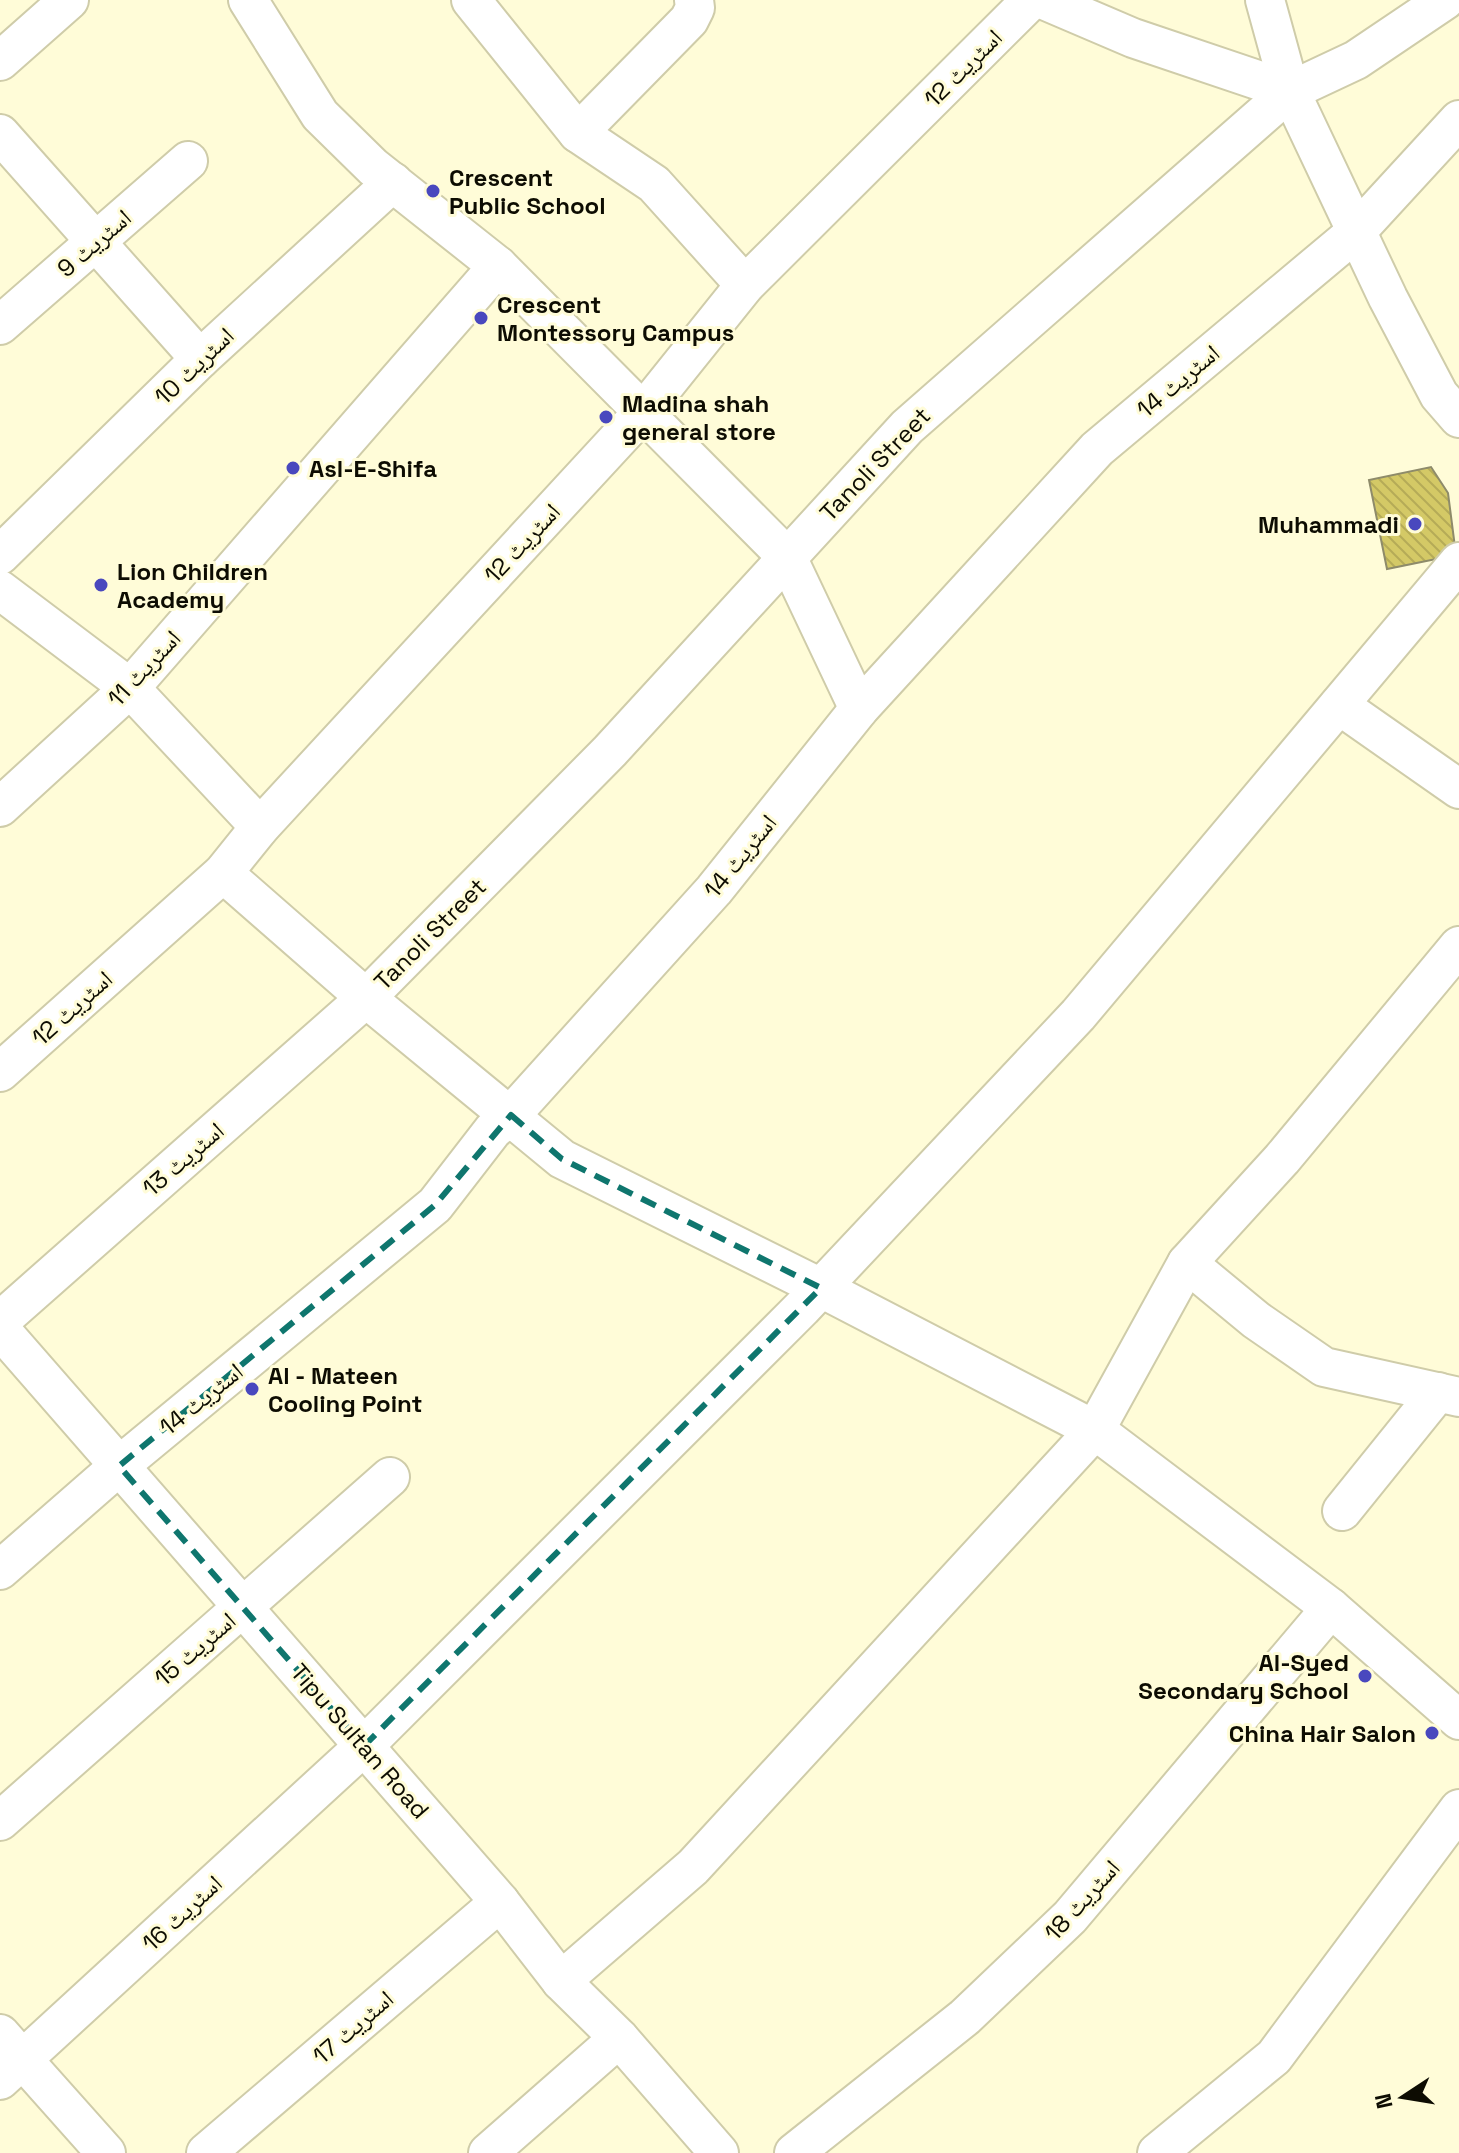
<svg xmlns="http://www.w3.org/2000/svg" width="1459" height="2153" viewBox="0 0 1459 2153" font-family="'Space Grotesk','Noto Naskh Arabic',sans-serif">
<defs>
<pattern id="building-back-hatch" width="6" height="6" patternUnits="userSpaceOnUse" patternTransform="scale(2)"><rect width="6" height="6" fill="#d4c966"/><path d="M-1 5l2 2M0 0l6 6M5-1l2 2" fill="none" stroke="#b5ab57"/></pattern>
</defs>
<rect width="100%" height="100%" fill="#fffcd8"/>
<path fill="url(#building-back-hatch)" stroke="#8e8b6a" stroke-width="2" d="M1431,467L1448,493L1456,555L1387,569L1369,480Z"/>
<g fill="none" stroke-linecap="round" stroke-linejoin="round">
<defs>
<g id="minor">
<path d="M248,0L320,115L373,167L498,266L787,557L859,709"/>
<path d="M471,0L578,133L654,184L745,285"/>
<path d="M1044,0L1133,38L1290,91"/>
<path d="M1265,0L1290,91L1388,298L1439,395L1459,418"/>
<path d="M0,61L69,0"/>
<path d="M578,133L689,20L695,8L694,0"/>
<path d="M0,134L200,359"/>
<path d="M0,325L188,161"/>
<path d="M0,555L200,359L393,182"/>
<path d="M0,590L130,688L260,827"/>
<path d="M1339,705L1459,789"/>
<path d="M0,807L130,688L498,266"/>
<path d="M223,873L366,998L562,1159L821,1288L1095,1430L1331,1608L1459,1720"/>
<path d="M0,1072L223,873L260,827L644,411L745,285L1031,0"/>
<path d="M1187,1263L1256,1320L1324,1367L1459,1397"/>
<path d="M0,1321L366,998L610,751L907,427L1290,91L1356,60L1445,0"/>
<path d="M0,1329L500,1902L561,1981L619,2038L719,2153"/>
<path d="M1342,1511L1438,1392"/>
<path d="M0,1570L119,1466L435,1205L493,1130L511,1115L714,890L859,709L1097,449L1356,232L1459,120"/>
<path d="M0,1821L390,1477"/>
<path d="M561,1981L693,1867L1095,1430L1187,1263L1282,1159L1459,946"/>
<path d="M0,2034L106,2153"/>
<path d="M0,2080L364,1746L802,1308L1078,1015L1459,562"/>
<path d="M206,2153L500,1902"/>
<path d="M488,2153L619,2038"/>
<path d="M794,2153L965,2017L1070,1917L1331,1608"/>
<path d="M1157,2153L1274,2057L1459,1809"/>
</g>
</defs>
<use href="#minor" stroke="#cfcca9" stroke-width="42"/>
<use href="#minor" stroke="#fff" stroke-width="38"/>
</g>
<path fill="none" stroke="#0f766e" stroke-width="6" stroke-dasharray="16 10" stroke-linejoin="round" d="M511,1115L562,1159L821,1288L364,1746L119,1466L435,1205Z"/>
<g fill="#4948be" stroke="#fffcd8" stroke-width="3">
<circle cx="433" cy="191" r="8"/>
<circle cx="481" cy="318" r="8"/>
<circle cx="606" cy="417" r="8"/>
<circle cx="293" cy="468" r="8"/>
<circle cx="1415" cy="524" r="8"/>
<circle cx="101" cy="585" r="8"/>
<circle cx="252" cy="1389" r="8"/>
<circle cx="1365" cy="1676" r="8"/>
<circle cx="1432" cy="1733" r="8"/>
</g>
<g text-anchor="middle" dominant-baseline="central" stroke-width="6" stroke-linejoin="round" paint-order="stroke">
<g font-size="24" fill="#0d0c02" stroke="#fffcd8">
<text transform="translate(963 68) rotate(-45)">اسٹریٹ 12</text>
<text transform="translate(94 243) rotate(-41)">اسٹریٹ 9</text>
<text transform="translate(194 366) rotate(-44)">اسٹریٹ 10</text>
<text transform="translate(1178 381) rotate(-40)">اسٹریٹ 14</text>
<text transform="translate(875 464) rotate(-46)">Tanoli Street</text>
<text transform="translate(522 543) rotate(-47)">اسٹریٹ 12</text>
<text transform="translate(144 668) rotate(-47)">اسٹریٹ 11</text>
<text transform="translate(740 856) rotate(-51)">اسٹریٹ 14</text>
<text transform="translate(430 934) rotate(-45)">Tanoli Street</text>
<text transform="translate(72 1008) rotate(-42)">اسٹریٹ 12</text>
<text transform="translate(183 1159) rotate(-41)">اسٹریٹ 13</text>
<text transform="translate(201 1399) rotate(-39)">اسٹریٹ 14</text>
<text transform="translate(195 1649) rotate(-41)">اسٹریٹ 15</text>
<text transform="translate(360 1741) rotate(49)">Tipu Sultan Road</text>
<text transform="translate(1082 1900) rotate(-48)">اسٹریٹ 18</text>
<text transform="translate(182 1913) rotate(-43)">اسٹریٹ 16</text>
<text transform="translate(353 2027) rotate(-41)">اسٹریٹ 17</text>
</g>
<g font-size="24" font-weight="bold" fill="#0d0c02" stroke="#fffcd8" text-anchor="start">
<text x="449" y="177">Crescent<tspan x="449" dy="28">Public School</tspan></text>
<text x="497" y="304">Crescent<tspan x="497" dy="28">Montessory Campus</tspan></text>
<text x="622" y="403">Madina shah<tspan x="622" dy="28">general store</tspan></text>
<text x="309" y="468">Asl-E-Shifa</text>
<text x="1399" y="524" text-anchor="end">Muhammadi</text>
<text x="117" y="571">Lion Children<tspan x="117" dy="28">Academy</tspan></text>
<text x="268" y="1375">Al - Mateen<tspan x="268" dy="28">Cooling Point</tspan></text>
<text x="1349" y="1662" text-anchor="end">Al-Syed<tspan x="1349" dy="28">Secondary School</tspan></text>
<text x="1416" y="1733" text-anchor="end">China Hair Salon</text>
</g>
</g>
<g transform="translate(1403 2097) rotate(258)" stroke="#fffcd8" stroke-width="6" paint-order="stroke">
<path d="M0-6L14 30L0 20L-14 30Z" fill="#0d0c02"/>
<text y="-12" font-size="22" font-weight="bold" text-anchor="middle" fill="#0d0c02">N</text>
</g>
</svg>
